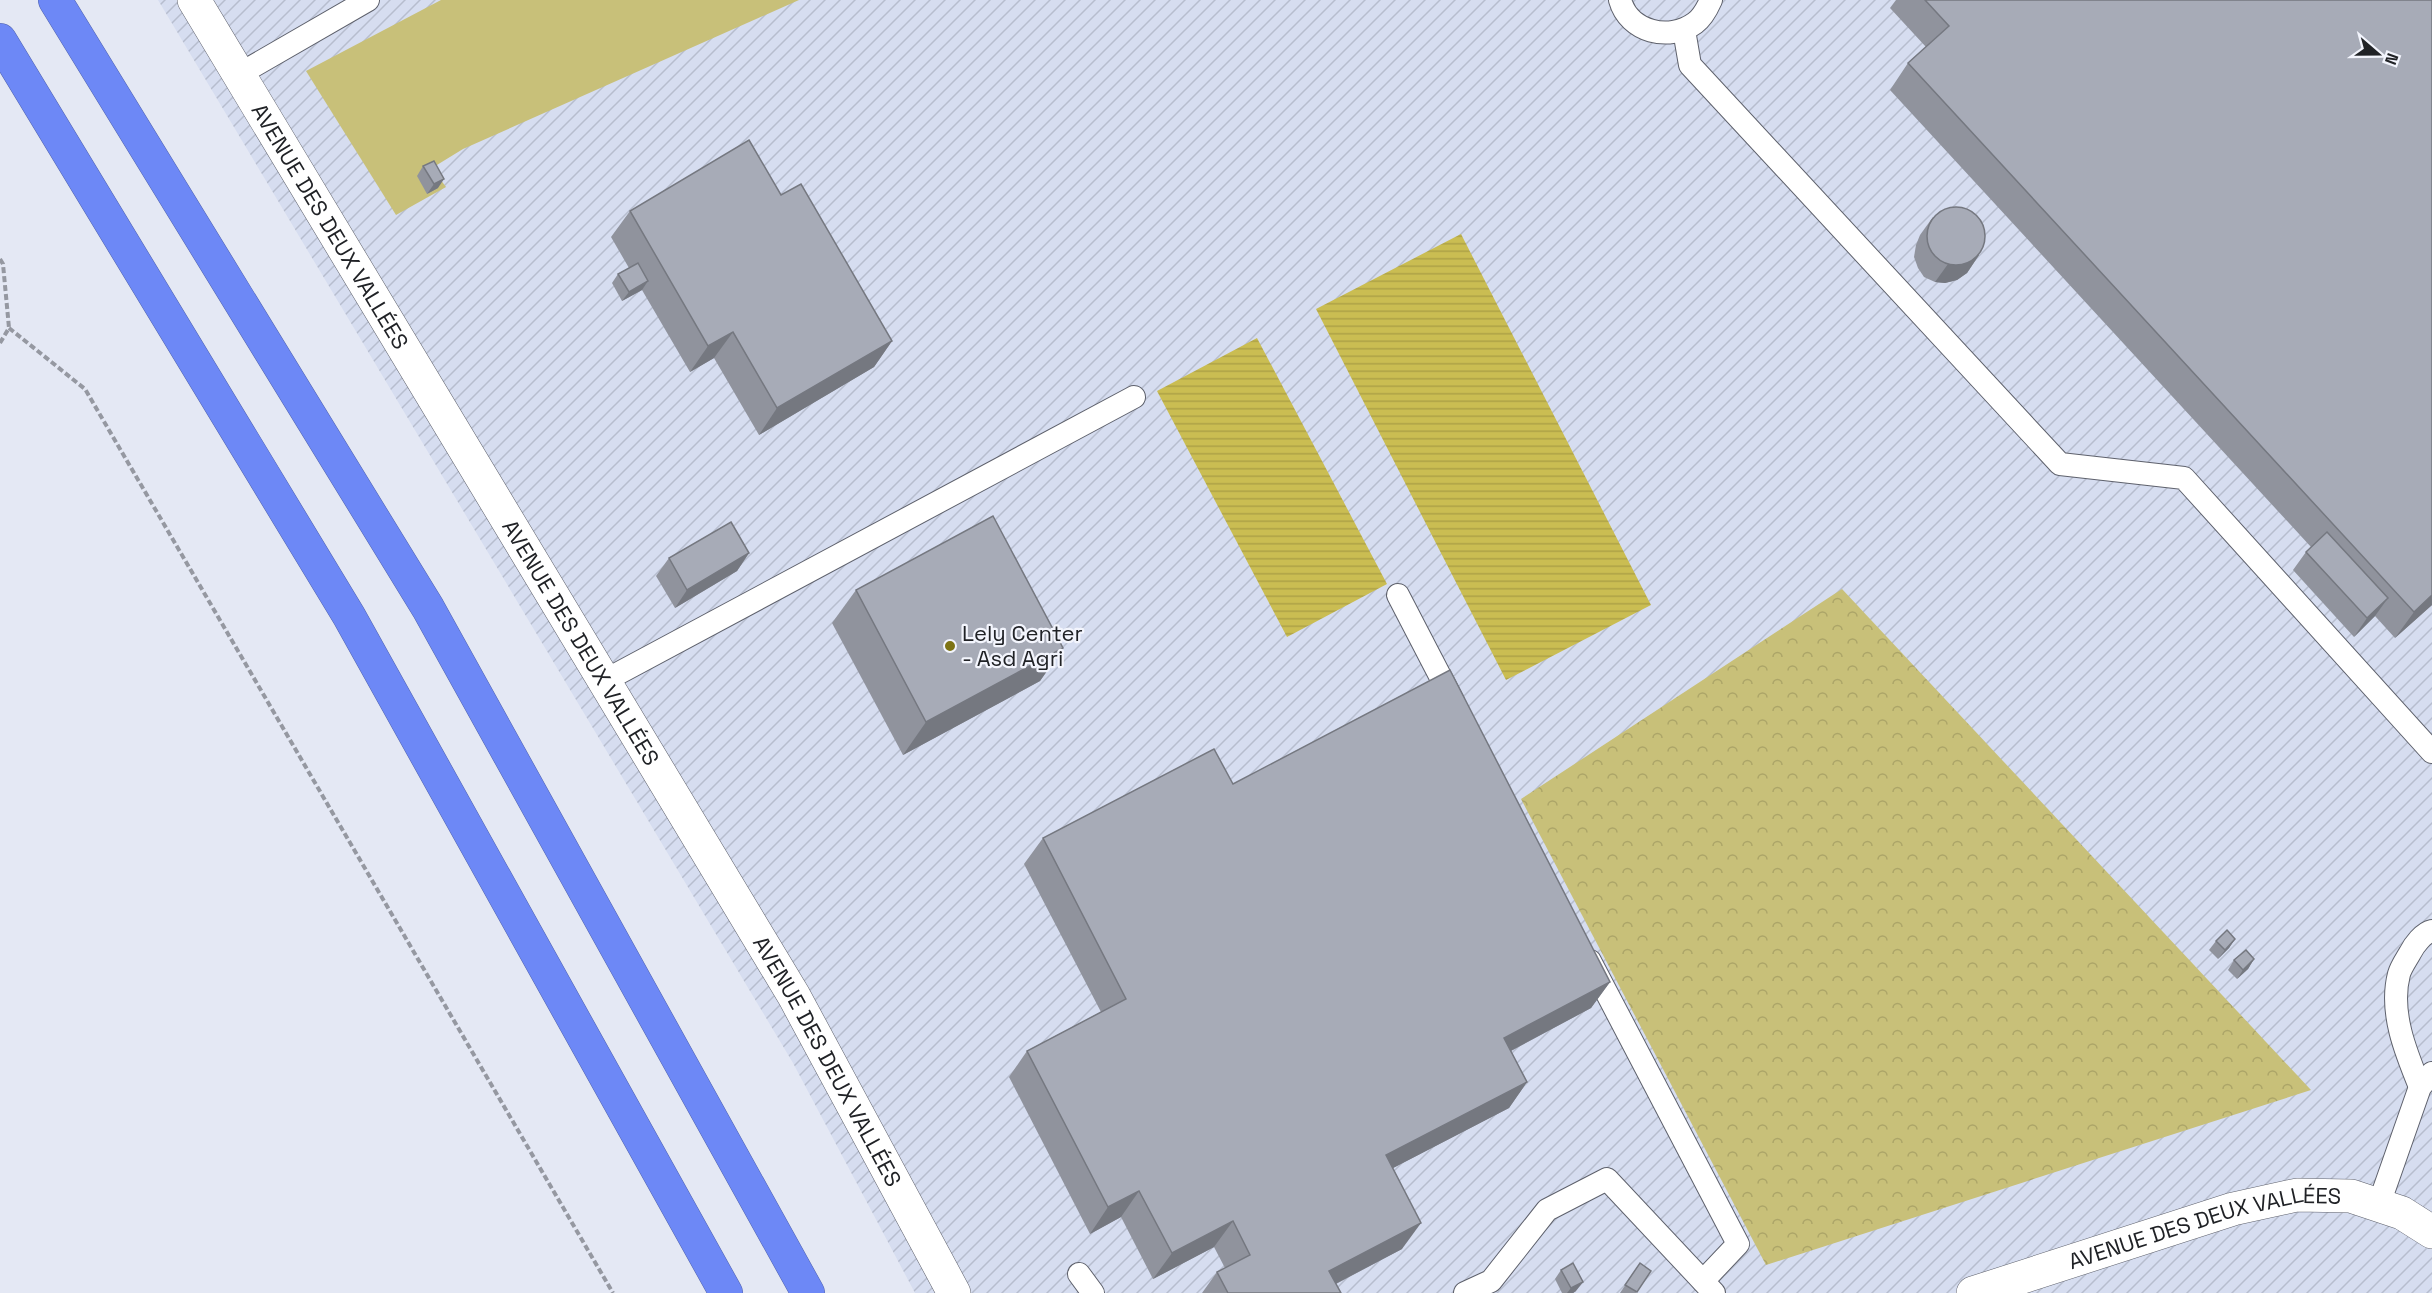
<svg xmlns="http://www.w3.org/2000/svg" width="2432" height="1293" viewBox="0 0 2432 1293" font-family="'Space Grotesk',sans-serif">
<defs>
<pattern id="industrial-furrows" width="10" height="10" patternUnits="userSpaceOnUse" patternTransform="scale(1.5)"><rect width="10" height="10" fill="#d6ddf0"/><path d="M-1 1l2-2M0 10L10 0M9 11l2-2" fill="none" stroke="#b7bdce"/></pattern>
<pattern id="forest-crowns" width="20" height="18" patternUnits="userSpaceOnUse" patternTransform="scale(1.5)"><rect width="20" height="18" fill="#c8c079"/><path d="M2 6a3 3 0 1 1 6 0M12 15a3 3 0 1 1 6 0" fill="none" stroke="#aca568"/></pattern>
<pattern id="water-rules" width="6" height="5" patternUnits="userSpaceOnUse" patternTransform="scale(1.5)"><rect width="6" height="5" fill="#cabd52"/><path d="M0 2.5h6" fill="none" stroke="#ada247"/></pattern>
</defs>
<rect width="100%" height="100%" fill="#e4e8f4"/>
<path fill="url(#industrial-furrows)" d="M158,0H2432V1293H915L793,1063Z"/>
<path fill="#c8c079" d="M441,0H799L463,149L432,168L446,187L396,215L306,71Z"/>
<path fill="url(#forest-crowns)" d="M1842,589L2311,1090L1766,1265L1521,799Z"/>
<g fill="url(#water-rules)">
<path d="M1461,234L1651,605L1506,680L1316,309Z"/>
<path d="M1257,338L1387,584L1287,637L1157,391Z"/>
</g>
<g fill="none" stroke-linecap="round" stroke-linejoin="round">
<defs>
<g id="lane">
<path d="M1620,0C1629,32 1669,42 1695,23C1702,18 1707,9 1711,0"/>
<path d="M1684,30L1690,65L2060,464L2184,478L2432,752"/>
<path d="M238,75L368,0"/>
<path d="M1398,595L1453,701"/>
<path d="M604,681L1134,397"/>
<path d="M1590,961L1738,1244L1703,1281"/>
<path d="M2420,1087C2406,1053 2389,1012 2399,974C2401,967 2406,960 2410,953C2414,945 2423,933 2432,931"/>
<path d="M2379,1204L2420,1087L2432,1073"/>
<path d="M1079,1274L1093,1293"/>
<path d="M1465,1293L1491,1281L1547,1210L1607,1179L1714,1293"/>
</g>
<g id="street">
<path id="s1" d="M194,0L794,996L954,1293"/>
<path id="s2" d="M1973,1293L2233,1209L2297,1195L2351,1196L2402,1213L2432,1232"/>
</g>
<g id="highway">
<path d="M55,0L428,608L808,1293"/>
<path d="M0,40L349,616L726,1293"/>
</g>
</defs>
<use href="#lane" stroke="#5e616c" stroke-width="24"/>
<use href="#street" stroke="#5e616c" stroke-width="34"/>
<use href="#highway" stroke="#5264ad" stroke-width="34"/>
<g stroke="#9598a1" stroke-width="4" stroke-dasharray="6 3" stroke-linecap="butt">
<path d="M0,259L3,264L9,328"/>
<path d="M9,328L85,389L613,1293"/>
<path d="M0,343L9,328"/>
</g>
<use href="#lane" stroke="#fff" stroke-width="22"/>
<use href="#street" stroke="#fff" stroke-width="33"/>
<use href="#highway" stroke="#6d88f6" stroke-width="33"/>
</g>
<g fill="#90939d">
<path d="M1896,0H2432V605L2395,638L2375,616L2354,637L2293,570L2306,552L2311,547L1890,90L1908,63L1926,47L1890,8Z"/>
<path d="M423,166L438,188L427,194L417,176Z"/>
<path d="M781,195L892,341L874,367L759,435L714,358L690,372L642,290L622,301L612,283L618,274L629,268L611,237L630,211Z"/>
<path d="M1933,217L1979,255L1967,273L1957,280L1945,283L1935,282L1924,277L1918,268L1914,257L1916,245L1920,235Z"/>
<path d="M749,553L737,571L675,608L656,576L669,558Z"/>
<path d="M856,590L1063,648L1040,681L903,755L832,623Z"/>
<path d="M1233,784L1610,982L1591,1008L1511,1051L1527,1082L1509,1108L1393,1168L1402,1249L1336,1284L1341,1293H1202L1217,1272L1225,1268L1214,1247L1153,1279L1121,1217L1090,1234L1009,1077L1027,1051L1101,1012L1024,864L1043,838Z"/>
<path d="M2235,939L2229,948L2218,959L2209,950L2216,941Z"/>
<path d="M2254,959L2248,969L2237,979L2228,970L2234,960Z"/>
<path d="M1640,1263L1651,1271L1636,1293H1620Z"/>
<path d="M1561,1270L1576,1291L1573,1293H1562L1555,1279Z"/>
</g>
<g fill="#757880">
<path d="M444,179L438,188L427,194L434,184Z"/>
<path d="M1979,255L1967,273L1957,280L1945,283L1935,282L1948,264Z"/>
<path d="M648,281L642,290L622,301L629,292Z"/>
<path d="M733,332L714,358L690,372L708,346Z"/>
<path d="M892,341L874,367L759,435L777,408Z"/>
<path d="M749,553L737,571L675,608L687,590Z"/>
<path d="M2432,595V605L2395,638L2414,612Z"/>
<path d="M2388,598L2375,616L2354,637L2367,618Z"/>
<path d="M1063,648L1040,681L903,755L926,722Z"/>
<path d="M2235,939L2229,948L2218,959L2225,950Z"/>
<path d="M2254,959L2248,969L2237,979L2243,970Z"/>
<path d="M1610,982L1591,1008L1486,1064L1504,1038Z"/>
<path d="M1527,1082L1509,1108L1368,1181L1386,1155Z"/>
<path d="M1139,1191L1121,1217L1090,1234L1108,1207Z"/>
<path d="M1233,1221L1214,1247L1153,1279L1172,1253Z"/>
<path d="M1421,1223L1402,1249L1318,1293L1329,1271Z"/>
<path d="M1583,1282L1576,1291L1573,1293H1567L1571,1288Z"/>
</g>
<g fill="#a7abb7" stroke="#757880" stroke-width="1.5">
<path d="M1925,0H2432V595L2414,612L1908,63L1949,26Z"/>
<path d="M749,140L781,195L801,184L892,341L777,408L733,332L708,346L630,211Z"/>
<path d="M434,161L444,179L434,184L423,166Z"/>
<circle cx="1956" cy="236" r="29"/>
<path d="M638,263L648,281L629,292L618,274Z"/>
<path d="M993,516L1063,648L926,722L856,590Z"/>
<path d="M731,522L749,553L687,590L669,558Z"/>
<path d="M2327,532L2388,598L2367,618L2306,552Z"/>
<path d="M1450,670L1610,982L1504,1038L1527,1082L1386,1155L1421,1223L1329,1271L1341,1293H1228L1217,1272L1250,1255L1233,1221L1172,1253L1139,1191L1108,1207L1027,1051L1126,999L1043,838L1214,749L1233,784Z"/>
<path d="M2227,930L2235,939L2225,950L2216,941Z"/>
<path d="M2246,950L2254,959L2243,970L2234,960Z"/>
<path d="M1573,1263L1583,1282L1571,1288L1561,1270Z"/>
<path d="M1640,1263L1651,1271L1637,1292L1625,1285Z"/>
</g>
<circle fill="#7d7314" stroke="#f3f5fd" stroke-width="2" cx="950" cy="646" r="6"/>
<g text-anchor="middle" dominant-baseline="central" stroke-width="4.5" stroke-linejoin="round" paint-order="stroke">
<g font-size="22" fill="#202226" stroke="#f3f5fd">
<text stroke="none"><textPath href="#s1" startOffset="264">AVENUE DES DEUX VALLÉES</textPath></text>
<text stroke="none"><textPath href="#s1" startOffset="750">AVENUE DES DEUX VALLÉES</textPath></text>
<text stroke="none"><textPath href="#s1" startOffset="1236">AVENUE DES DEUX VALLÉES</textPath></text>
<text stroke="none"><textPath href="#s2" startOffset="242">AVENUE DES DEUX VALLÉES</textPath></text>
</g>
<g font-size="22" fill="#202226" stroke="#f3f5fd" text-anchor="start">
<text x="962" y="633">Lely Center<tspan x="962" dy="25">- Asd Agri</tspan></text>
</g>
</g>
<g transform="translate(2378 54) rotate(110)" stroke="#f3f5fd" stroke-width="4.5" paint-order="stroke">
<path d="M0-4.5L10 22L0 15L-10 22Z" fill="#202226"/>
<text y="-9" font-size="16" font-weight="bold" text-anchor="middle" fill="#202226">N</text>
</g>
</svg>
